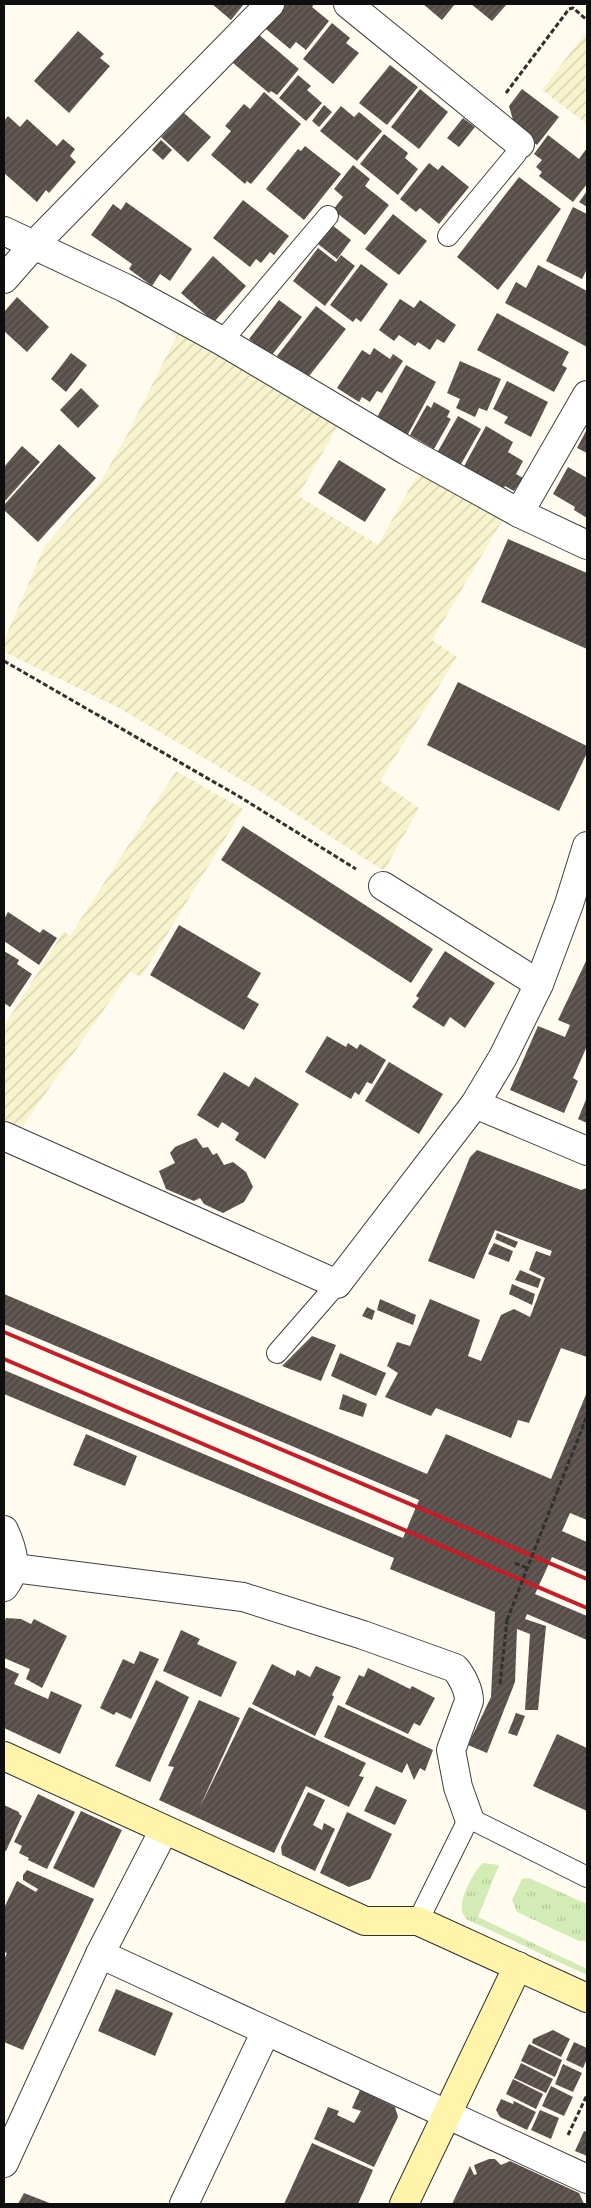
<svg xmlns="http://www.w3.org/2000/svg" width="591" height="2208" viewBox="0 0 591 2208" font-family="Merriweather,serif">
<defs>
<pattern id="farmland-furrows" width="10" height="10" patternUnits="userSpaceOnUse" patternTransform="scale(1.25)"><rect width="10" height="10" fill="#f7f3cd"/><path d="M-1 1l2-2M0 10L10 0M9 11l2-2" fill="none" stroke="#d3cfaf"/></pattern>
<pattern id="grass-tufts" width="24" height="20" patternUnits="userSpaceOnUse" patternTransform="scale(1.25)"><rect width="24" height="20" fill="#d3ecb5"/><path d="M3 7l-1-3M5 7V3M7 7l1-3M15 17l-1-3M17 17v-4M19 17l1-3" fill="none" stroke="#b4c99a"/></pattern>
<pattern id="building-hatch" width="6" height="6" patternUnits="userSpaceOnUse" patternTransform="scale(1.25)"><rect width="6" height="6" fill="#574e49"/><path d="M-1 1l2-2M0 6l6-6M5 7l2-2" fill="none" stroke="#6a635f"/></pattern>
</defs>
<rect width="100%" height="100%" fill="#fffbef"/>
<g fill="url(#farmland-furrows)">
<path d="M587,31V124L542,90Z"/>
<path d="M180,329L339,424L298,496L378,545L419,472L502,521L432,640L457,657L380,781L419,808L384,871L250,785L117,707L4,652V641L44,547L101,481L127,435Z"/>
<path d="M176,771L243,809L141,977L130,972L20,1130L4,1122V1026L64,931L70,936Z"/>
</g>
<g fill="url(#grass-tufts)">
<path d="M483,1863L499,1865L478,1917L587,1969V1975L466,1919C465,1916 462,1914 462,1911C459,1900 474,1870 483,1863Z"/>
<path d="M529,1878L587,1904V1941H579L517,1912L512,1900L522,1879Z"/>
</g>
<g fill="url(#building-hatch)">
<path d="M212,4H244L231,20Z"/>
<path d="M286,4H314L312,7L329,21L306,50L296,42L290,49L266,29Z"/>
<path d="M423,4H455L442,20Z"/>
<path d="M471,4H507L492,21Z"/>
<path d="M332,23L350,38L346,43L359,53L333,84L303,59Z"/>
<path d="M78,31L104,54L100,58L110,66L69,113L34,81Z"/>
<path d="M258,34L299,69L277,95L271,91L269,93L233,63Z"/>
<path d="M390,65L418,87L387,125L359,103Z"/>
<path d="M298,75L311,86L307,90L322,103L306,121L279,98Z"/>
<path d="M420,89L448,112L419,149L391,127Z"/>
<path d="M522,89L559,117L537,145L515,127L509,106Z"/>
<path d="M264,92L301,124L251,184L247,181L245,184L211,155L231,131L225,126L244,104L250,109Z"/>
<path d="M324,105L332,112L319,127L312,121Z"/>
<path d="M341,106L354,117L359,112L382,131L357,161L320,131Z"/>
<path d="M184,113L211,137L188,162L161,137Z"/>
<path d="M8,116L20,127L27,119L57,146L63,139L75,149L70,156L76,162L49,193L46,190L37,202L4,173V121Z"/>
<path d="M463,118L475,127L459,147L447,138Z"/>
<path d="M384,134L408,153L405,158L418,169L398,195L360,164Z"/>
<path d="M548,135L579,159L587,148V184L573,202L539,176L542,172L536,167L542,160L534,154Z"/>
<path d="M161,140L172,150L163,160L152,150Z"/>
<path d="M305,146L341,174L304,220L266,189L298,149L301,151Z"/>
<path d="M429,163L438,170L442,165L469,187L439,224L420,208L416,212L400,199Z"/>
<path d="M353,165L370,179L365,186L389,205L365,235L333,210L343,197L334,189Z"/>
<path d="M519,177L561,209L498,290L457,257Z"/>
<path d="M587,191V207L579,202Z"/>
<path d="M243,200L289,236L274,255L270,252L261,263L256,259L250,267L213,238Z"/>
<path d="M126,202L192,249L170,281L160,274L152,286L129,269L132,264L91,235L113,204L121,210Z"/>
<path d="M573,207L587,214V269L582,279L546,261Z"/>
<path d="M393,214L427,241L399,275L365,249Z"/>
<path d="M332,225L351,240L337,259L318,244Z"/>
<path d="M318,248L336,262L341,255L355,266L325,306L293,281Z"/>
<path d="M213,256L246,286L214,322L181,293Z"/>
<path d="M361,264L388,284L361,322L356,318L353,322L330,305Z"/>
<path d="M538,265L587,291V347L505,303L516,282L526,288Z"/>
<path d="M17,297L49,327L27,352L4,331V312Z"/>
<path d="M400,299L414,308L420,300L456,325L444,343L437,339L430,350L418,342L415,346L399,335L394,341L379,330Z"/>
<path d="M279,300L302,317L271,356L249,339Z"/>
<path d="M316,306L346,329L306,380L277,356Z"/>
<path d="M497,313L569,352L562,365L567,368L554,392L477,350Z"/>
<path d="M374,348L390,359L393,354L403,361L382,393L377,391L370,402L362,397L359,402L337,388L362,350L370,355Z"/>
<path d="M71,353L87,365L66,392L51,379Z"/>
<path d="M460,361L501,379L487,411L479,408L475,417L456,408L460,399L447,393Z"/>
<path d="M406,365L436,382L407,436L376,419Z"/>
<path d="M507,381L548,402L531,437L504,423L508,417L493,409Z"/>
<path d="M81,388L99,406L78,428L60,410Z"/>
<path d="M434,402L450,411L447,417L451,419L434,449L410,435L427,405L431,408Z"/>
<path d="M458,416L481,429L460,466L437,453Z"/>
<path d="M486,426L513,442L508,452L523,461L516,474L523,478L514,491L505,486L502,491L463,468Z"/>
<path d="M587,429V453L577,448Z"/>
<path d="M59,444L96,478L38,542L4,510V505Z"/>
<path d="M22,446L40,462L4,502V467Z"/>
<path d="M339,460L386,489L365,522L318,493Z"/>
<path d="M568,467L587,478V518L574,510L575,507L553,494Z"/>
<path d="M508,539L587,573V649L481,602Z"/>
<path d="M458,682L587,746V753L559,811L427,745Z"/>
<path d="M243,826L433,949L411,983L221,860Z"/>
<path d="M8,912L40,933L43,929L57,938L39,965L4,941V919Z"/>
<path d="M179,925L261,973L247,997L259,1004L244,1030L150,975Z"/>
<path d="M4,951L19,960L17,964L32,974L10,1007L4,1003Z"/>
<path d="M445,951L495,983L465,1028L450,1017L444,1027L412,1007L419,998L416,996Z"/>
<path d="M587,959V1046L573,1078L578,1081L564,1113L510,1090L538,1026L565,1037L570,1025L558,1020Z"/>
<path d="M327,1036L346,1047L348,1043L357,1049L360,1044L386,1060L372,1084L367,1082L359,1095L355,1092L351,1099L305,1072Z"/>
<path d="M389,1062L443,1094L419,1134L365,1101Z"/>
<path d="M224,1072L249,1087L255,1077L299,1104L265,1159L235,1140L239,1133L222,1122L218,1128L197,1115Z"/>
<path d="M587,1097V1123L578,1119Z"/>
<path d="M196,1138L203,1148L208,1147L213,1155L217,1153L224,1165L233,1162L246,1172L253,1187L244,1202L223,1213L204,1204L200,1198L194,1201L166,1189L159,1171L175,1163L170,1153L175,1147Z"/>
<path d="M477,1150L581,1190L587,1188V1357L561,1348L529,1423L518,1420L511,1438L436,1408L431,1416L385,1397L398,1373L387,1366L397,1342L410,1346L430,1299L480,1320L468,1356L481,1361L501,1315L514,1309L530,1317L545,1278L529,1270L536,1251L550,1256L552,1251L495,1230L474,1279L428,1261L470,1157Z"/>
<path d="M497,1233L518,1242L515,1248L495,1239Z"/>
<path d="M494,1243L513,1251L509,1262L488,1254Z"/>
<path d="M520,1270L541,1279L538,1288L515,1280Z"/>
<path d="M512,1284L535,1294L532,1305L509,1294Z"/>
<path d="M4,1294L427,1474L446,1434L551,1479L587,1392V1520L570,1513L562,1531L587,1542V1572L552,1557L535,1594L587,1616V1640L527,1614L525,1619L546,1626L538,1710H525L530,1634L517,1629L515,1682L487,1753L468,1745L491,1697L495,1612L390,1569L394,1558L4,1394V1370L403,1538L419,1500L4,1324Z"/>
<path d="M380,1299L416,1315L413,1325L377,1310Z"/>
<path d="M367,1307L375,1311L372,1320L362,1316Z"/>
<path d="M312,1336L336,1345L321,1381L282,1366Z"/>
<path d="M340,1353L386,1373L376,1396L331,1376Z"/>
<path d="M343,1394L367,1404L363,1417L339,1409Z"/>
<path d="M86,1434L137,1456L125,1486L73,1465Z"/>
<path d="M6,1618L21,1619L31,1624L34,1619L67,1636L42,1688L26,1679L30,1669L4,1658V1623Z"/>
<path d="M181,1630L200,1639L197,1644L237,1662L221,1697L163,1671Z"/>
<path d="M140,1651L159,1659L131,1719L116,1712L114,1715L100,1708L123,1659L134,1664Z"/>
<path d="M272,1664L295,1676L297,1670L310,1677L316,1666L341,1677L332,1695L334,1697L315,1736L252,1704Z"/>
<path d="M4,1667L19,1674L14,1684L48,1699L51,1691L82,1705L60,1754L4,1728Z"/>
<path d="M368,1668L410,1689L412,1686L435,1698L420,1726L414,1723L408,1734L345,1704L359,1675L364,1677Z"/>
<path d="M156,1680L189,1697L150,1782L115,1766Z"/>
<path d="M199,1700L240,1718L199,1809L249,1707L366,1763L359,1776L364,1777L349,1807L306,1786L274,1853L159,1800L174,1767L168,1766Z"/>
<path d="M338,1705L433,1750L425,1771L420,1768L414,1780L407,1763L402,1773L324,1737Z"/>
<path d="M516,1713L525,1716L517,1736L508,1733Z"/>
<path d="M557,1734L587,1748V1811L533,1786Z"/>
<path d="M376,1786L407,1800L395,1825L364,1811Z"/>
<path d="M308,1792L325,1800L313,1825L322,1830L324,1823L335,1829L315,1871L282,1855L281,1847Z"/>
<path d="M38,1794L75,1812L47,1869L28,1860L29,1858L19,1853L22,1846L14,1842Z"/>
<path d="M4,1805L19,1812V1814L22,1816L6,1851L4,1850Z"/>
<path d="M81,1811L122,1830L94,1888L53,1868Z"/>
<path d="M347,1812L392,1834L370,1879L349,1887L320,1873Z"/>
<path d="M27,1870L94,1899L23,2050L4,2042V1960L7,1953L4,1952V1908L17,1881L36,1892L38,1889L23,1880V1875Z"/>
<path d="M116,1989L173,2013L155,2056L98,2031Z"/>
<path d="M553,2030L570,2039L561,2057L532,2043L533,2039Z"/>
<path d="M574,2042L587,2048V2059L583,2068L566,2060Z"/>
<path d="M529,2044L562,2060L555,2077L521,2061Z"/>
<path d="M521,2063L553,2079L546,2093L514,2078Z"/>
<path d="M563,2064L582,2073L573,2092L555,2084Z"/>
<path d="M513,2079L543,2094L536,2109L506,2094Z"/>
<path d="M551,2086L573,2097L564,2116L542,2106Z"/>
<path d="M360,2090L395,2107L398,2117L374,2167L314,2139L328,2107L339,2111L337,2115L354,2123L361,2111L352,2108Z"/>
<path d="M501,2099L513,2104L514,2101L536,2112L527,2130L500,2117L496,2110Z"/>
<path d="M540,2110L559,2118L551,2139L531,2130Z"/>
<path d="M584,2131L587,2132V2156L575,2151Z"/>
<path d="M312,2143L373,2170L358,2204H284Z"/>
<path d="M489,2159H495L501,2165L510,2161L579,2193L584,2204H452L470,2166L474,2175L477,2174L474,2165Z"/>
<path d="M24,2193L52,2204H18Z"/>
</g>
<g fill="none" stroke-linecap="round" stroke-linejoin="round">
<defs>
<g id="lane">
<path d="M448,236L516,154L520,144"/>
<path d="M222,341L328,216"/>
<path d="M277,1353L337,1284"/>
<path d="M418,1921L469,1818L587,1877"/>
</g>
<g id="street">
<path d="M348,4L520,144"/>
<path d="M4,231L125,288L222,341L407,451L519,513L587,545"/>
<path d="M4,279L33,246L270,4"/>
<path d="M519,513L587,395"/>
<path d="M383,886L539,984"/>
<path d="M475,1104L587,1151"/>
<path d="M4,1136L337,1284L475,1104L503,1057L539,984L569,904L587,846"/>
<path d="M4,1530C13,1550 19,1568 4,1587"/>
<path d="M14,1568L243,1597L363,1635L455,1668C462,1676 469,1690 469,1701L451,1750L458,1787L469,1818"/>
<path d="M100,1954L587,2179"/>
<path d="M4,2163L100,1954L164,1830"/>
<path d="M184,2204L266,2031"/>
</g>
<g id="secondary">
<path d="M4,1756L365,1921H418L587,1998"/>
<path d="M404,2204L518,1966"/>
</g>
</defs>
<use href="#lane" stroke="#414141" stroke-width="22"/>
<use href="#street" stroke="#414141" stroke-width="30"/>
<use href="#secondary" stroke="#303030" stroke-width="30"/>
<g stroke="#303030" stroke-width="3" stroke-dasharray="5 2.5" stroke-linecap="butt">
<path d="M506,93L569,9L573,8L587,20"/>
<path d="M4,661L240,797L356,869"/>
<path d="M557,1492L587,1416"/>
<path d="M515,1563L527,1568"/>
<path d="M500,1684L507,1620"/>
<path d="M568,2135L587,2095"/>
</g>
<use href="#lane" stroke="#fff" stroke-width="20"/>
<use href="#street" stroke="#fff" stroke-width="28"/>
<use href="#secondary" stroke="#fff4aa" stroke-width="28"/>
<g stroke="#c71d28" stroke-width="4">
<path d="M4,1332L587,1579"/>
<path d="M4,1359L587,1608"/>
</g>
<path stroke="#303030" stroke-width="3" stroke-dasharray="5 2.5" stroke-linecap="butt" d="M507,1620L557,1492"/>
</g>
<rect width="591" height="2208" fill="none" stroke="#0e0e0e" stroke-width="10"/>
</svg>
